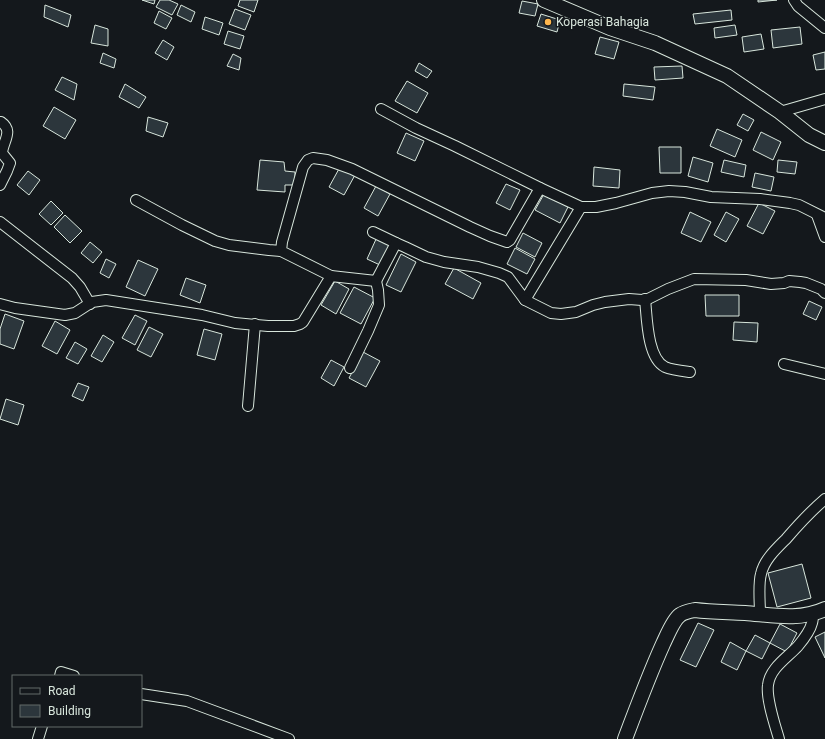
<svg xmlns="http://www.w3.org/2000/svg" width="825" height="739" viewBox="0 0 825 739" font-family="Roboto,sans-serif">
<rect width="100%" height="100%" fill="#14181c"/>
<g fill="#2c363c" stroke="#d8e6dc">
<path d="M142,0H155L154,4Z"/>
<path d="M160,0H169L178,4L172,15L156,7Z"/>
<path d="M240,0H258L254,12L238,6Z"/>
<path d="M758,0H777L758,2Z"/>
<path d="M522,1L538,4L535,16L519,13Z"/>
<path d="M45,5L71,15L68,27L44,17Z"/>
<path d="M181,5L195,12L191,22L177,15Z"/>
<path d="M235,9L251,15L245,30L229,24Z"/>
<path d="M731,10L732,20L695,24L693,14Z"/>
<path d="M159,11L172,18L166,29L154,23Z"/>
<path d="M541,14L560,20L557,32L537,26Z"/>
<path d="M205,17L223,23L219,35L202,29Z"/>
<path d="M95,25L108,29V46L91,43Z"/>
<path d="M735,25L737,35L715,38L714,28Z"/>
<path d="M800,27L802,44L773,48L771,30Z"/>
<path d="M228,31L244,36L240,49L224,44Z"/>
<path d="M761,34L764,49L744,52L742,37Z"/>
<path d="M600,37L619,42L614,59L595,54Z"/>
<path d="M163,40L174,47L167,60L155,53Z"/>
<path d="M825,52V69L816,70L813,55Z"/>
<path d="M103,53L116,59L114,68L100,63Z"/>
<path d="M233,54L241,58L239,70L227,66Z"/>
<path d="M419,63L432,71L427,78L415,71Z"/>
<path d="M682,66L683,78L655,80L654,67Z"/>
<path d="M62,77L77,84L74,100L55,90Z"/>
<path d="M407,81L428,93L417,113L395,101Z"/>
<path d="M125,84L146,97L139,108L119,97Z"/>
<path d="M624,84L655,87L653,100L623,96Z"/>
<path d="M54,107L76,120L65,139L43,126Z"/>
<path d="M743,114L754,120L748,131L737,125Z"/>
<path d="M148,117L168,123L163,137L146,131Z"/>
<path d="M717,129L742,140L735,157L710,146Z"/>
<path d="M761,132L781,142L773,160L753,150Z"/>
<path d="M406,133L424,141L415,161L397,153Z"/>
<path d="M659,147H681V173H660Z"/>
<path d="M693,157L713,163L708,182L688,176Z"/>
<path d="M260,160L284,162L285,171L295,172V185H285V192L257,190Z"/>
<path d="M724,160L746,165L744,177L721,172Z"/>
<path d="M778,160L797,162L795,174L777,172Z"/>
<path d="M340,167L355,175L344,195L329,187Z"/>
<path d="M594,167L620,170L619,188L593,186Z"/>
<path d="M28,171L40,180L29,195L17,185Z"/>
<path d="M755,173L774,177L771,191L752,187Z"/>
<path d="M506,184L520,190L510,210L496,203Z"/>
<path d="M376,186L390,194L378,216L364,208Z"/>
<path d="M544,194L568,207L560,223L535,210Z"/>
<path d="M51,201L63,213L51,225L39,214Z"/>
<path d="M759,203L775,211L763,234L747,226Z"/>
<path d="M690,212L711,222L701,242L681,233Z"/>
<path d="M726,212L739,219L726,242L714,235Z"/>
<path d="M65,215L82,231L70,243L54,227Z"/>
<path d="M523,233L542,243L535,257L516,247Z"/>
<path d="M377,237L390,244L380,265L367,259Z"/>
<path d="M90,242L102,252L93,263L81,253Z"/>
<path d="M515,248L535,259L527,274L507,264Z"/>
<path d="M401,254L416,262L401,292L386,285Z"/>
<path d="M106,259L116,264L109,278L100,273Z"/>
<path d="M138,260L158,269L145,296L126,287Z"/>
<path d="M454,268L481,283L473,299L445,284Z"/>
<path d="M186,278L206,285L200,303L180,295Z"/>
<path d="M335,281L349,289L336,314L321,305Z"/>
<path d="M354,287L375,298L361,324L340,313Z"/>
<path d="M705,295H739V316H706Z"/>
<path d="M809,301L822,307L816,320L803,314Z"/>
<path d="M5,314L24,321L14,349L0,344V329Z"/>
<path d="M135,315L147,321L135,345L122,338Z"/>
<path d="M55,321L70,330L57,354L42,346Z"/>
<path d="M734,322L758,323L757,342L733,340Z"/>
<path d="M149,327L163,334L151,357L137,350Z"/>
<path d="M204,329L222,334L215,360L197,355Z"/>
<path d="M103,335L114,342L102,362L91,356Z"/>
<path d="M75,342L87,349L78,364L66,358Z"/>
<path d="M363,352L380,361L366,387L349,378Z"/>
<path d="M331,360L344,367L334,386L321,378Z"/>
<path d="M78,383L89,387L83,401L72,396Z"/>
<path d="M6,399L24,405L18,425L0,419Z"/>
<path d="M802,564L811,598L777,607L768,573Z"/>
<path d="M698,623L714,630L696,667L680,660Z"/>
<path d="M780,624L797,633L787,652L770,643Z"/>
<path d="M825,632V658L815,637Z"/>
<path d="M755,635L770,643L762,659L746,651Z"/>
<path d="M730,642L746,651L737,670L721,662Z"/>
</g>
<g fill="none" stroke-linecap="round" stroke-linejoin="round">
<defs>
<g id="street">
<path d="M794,0L798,6L825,28"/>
<path d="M381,109L416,128L455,146L540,188L581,207H596L616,203L652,193L669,191L685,192L711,197L760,199L790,203L799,205L825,218"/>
<path d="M780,112L825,99"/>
<path d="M0,185L7,171L10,163L2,153C3,141 14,131 1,122"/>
<path d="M136,200L182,225L215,241L229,245L269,250L281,251"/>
<path d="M817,215L825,237"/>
<path d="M0,222L72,278L80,287L90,304"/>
<path d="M373,232L396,243L405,247L426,257L444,262L478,267L499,273L508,277L525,300L581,207"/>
<path d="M331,276L281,251L282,242L303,167L308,160L313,158L327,160L352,169L470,227L490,236L507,242L510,240L540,188"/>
<path d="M645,299C647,317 647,358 665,367C672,370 682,371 690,372"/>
<path d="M525,300L551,313L561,314L576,312L593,305L605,302L629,299L642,300L648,299L668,289L694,279L746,280L771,284L784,283L789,281L800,282L806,283L821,289L825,293"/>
<path d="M0,304L15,308L65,315L75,313L92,302L106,300L202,315L235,323L268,326H294L300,324L303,322L331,276L376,281L396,243"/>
<path d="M784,364L825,374"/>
<path d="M350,368L368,331L379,305L378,290L376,281"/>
<path d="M248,406L255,324"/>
<path d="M760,614C760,603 758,584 761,574C764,560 776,549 786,539C798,525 811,511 825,499"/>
<path d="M60,676L61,672L74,676"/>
<path d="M141,694L187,701L289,739"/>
<path d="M38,739L42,726"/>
<path d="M779,739C775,725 766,699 768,685C770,668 787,658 798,646C803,640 810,631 812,623C813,620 813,616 813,613"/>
</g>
<g id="secondary">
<path d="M544,0L610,28L655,43L727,76L780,112L809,135L825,143"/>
<path d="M625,739C637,707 649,675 663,644C667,636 673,620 680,615C684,612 690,611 695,610C711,612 728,612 745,613C772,615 799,621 825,609"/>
</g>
</defs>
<use href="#street" stroke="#d8e6dc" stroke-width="12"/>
<use href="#secondary" stroke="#d8e6dc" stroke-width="16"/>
<use href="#street" stroke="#14181c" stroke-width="10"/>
<use href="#secondary" stroke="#14181c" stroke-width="14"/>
</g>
<circle fill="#ffb74d" stroke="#14181c" stroke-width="1.5" cx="548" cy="22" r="4"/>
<g text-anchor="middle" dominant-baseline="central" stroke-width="3" stroke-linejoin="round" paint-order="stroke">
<g font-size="12" fill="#d8e6dc" stroke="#14181c" text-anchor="start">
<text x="556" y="22">Koperasi Bahagia</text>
</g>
</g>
<rect x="12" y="675" width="130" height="52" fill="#14181c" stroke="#626a69"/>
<rect x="20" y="688" width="20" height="6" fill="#14181c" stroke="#626a69"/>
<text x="48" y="695" font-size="12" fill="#d8e6dc">Road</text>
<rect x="20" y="705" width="20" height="12" fill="#2c363c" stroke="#626a69"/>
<text x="48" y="715" font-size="12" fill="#d8e6dc">Building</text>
</svg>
